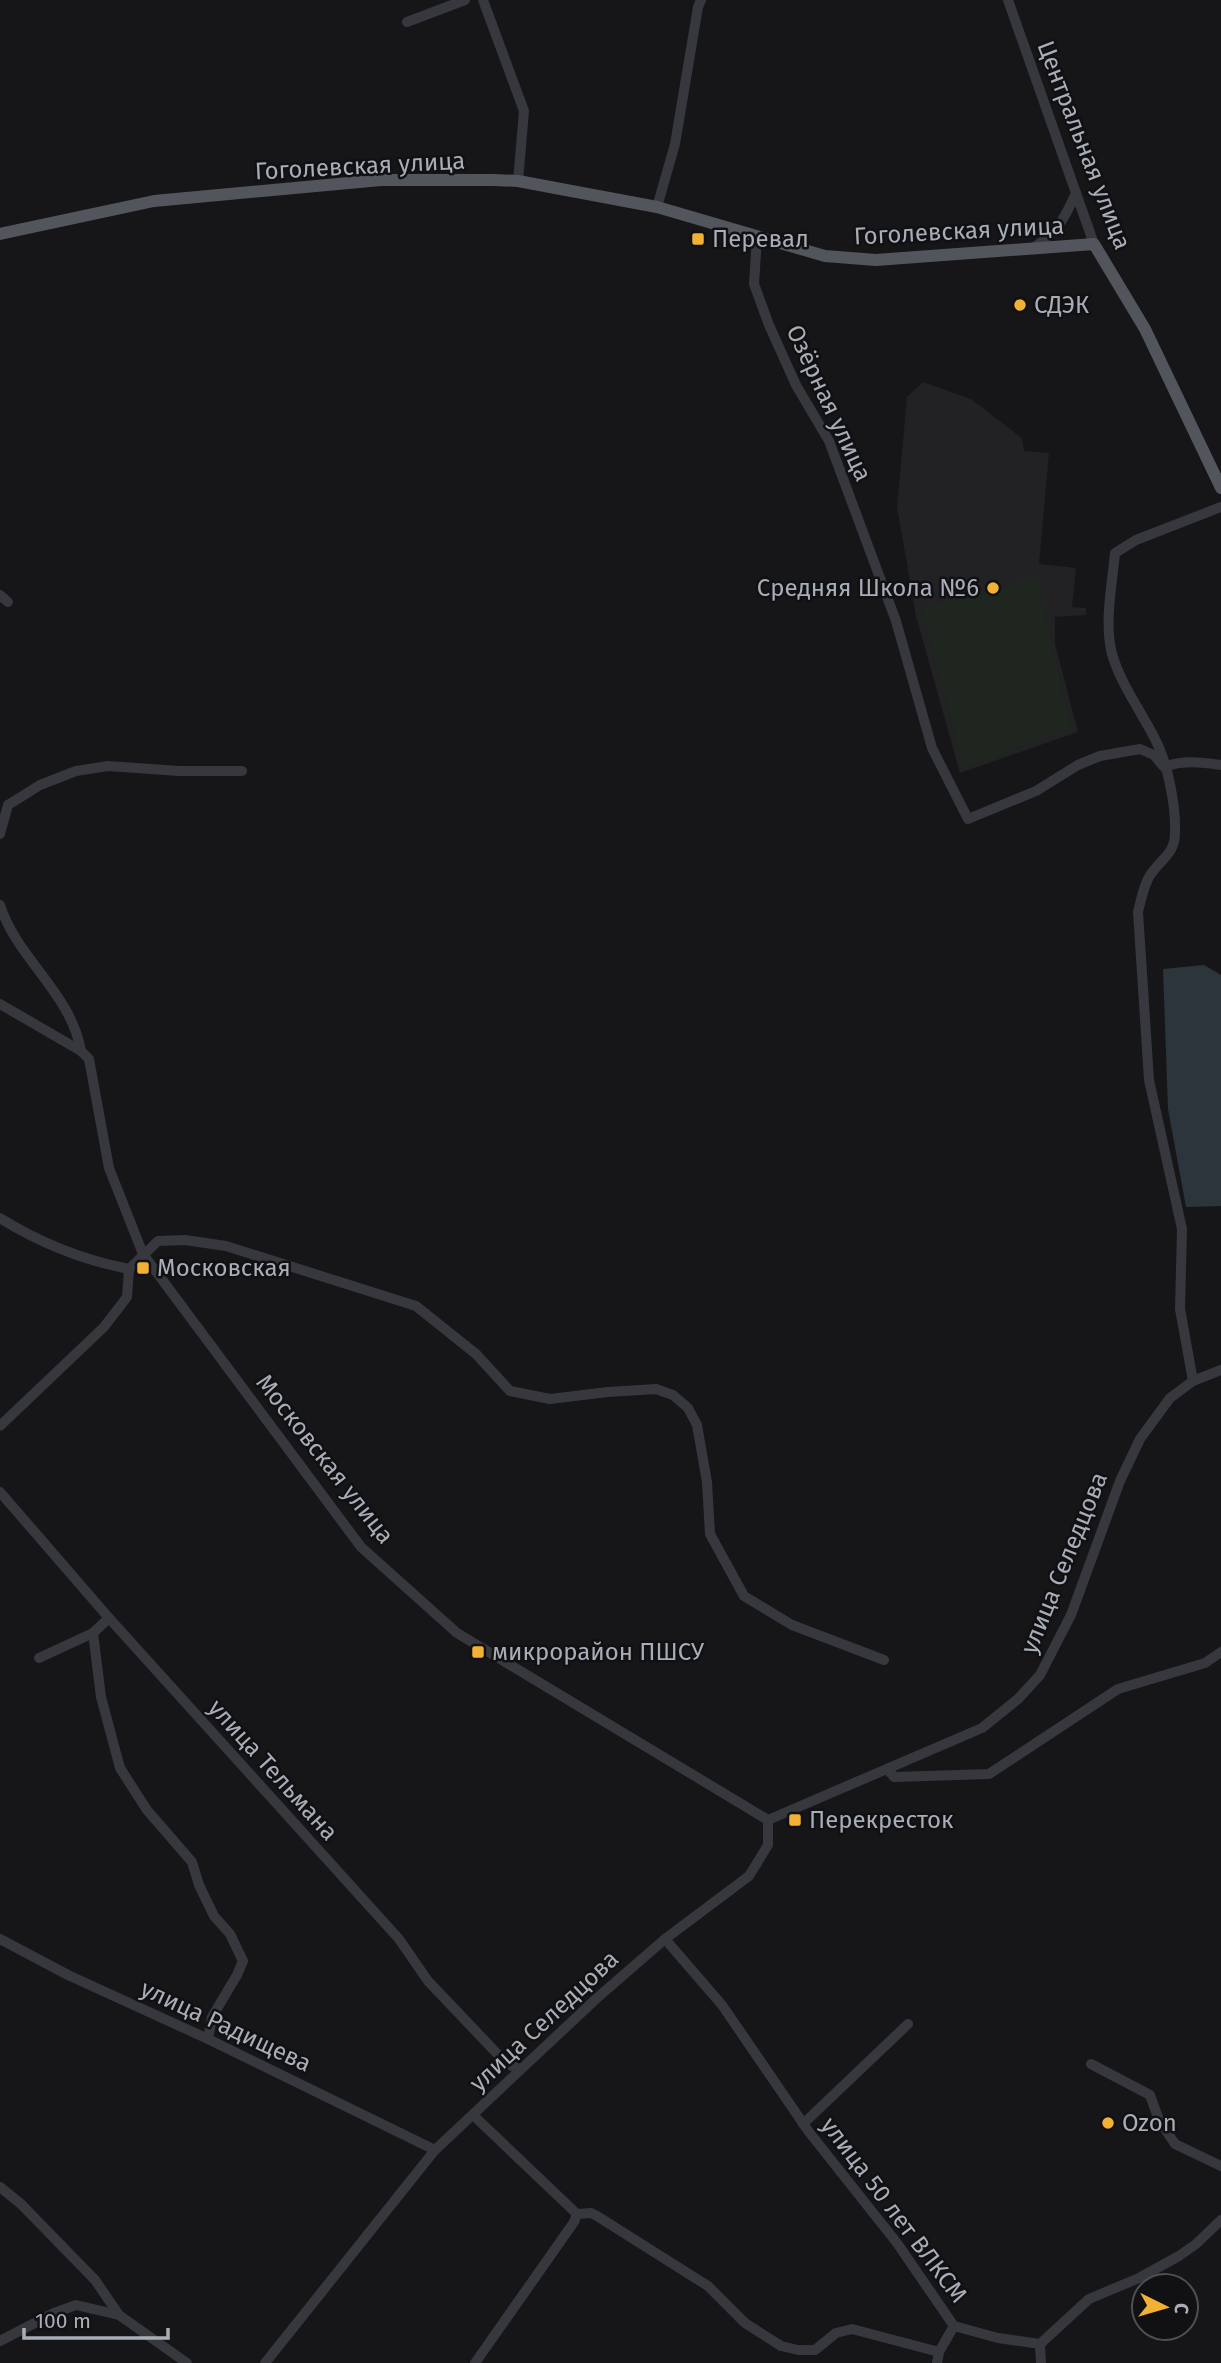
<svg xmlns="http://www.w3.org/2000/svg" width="1221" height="2363" viewBox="0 0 1221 2363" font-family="'Fira Sans',sans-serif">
<rect width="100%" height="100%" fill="#161618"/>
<path fill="#222225" d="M923,382L971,399L1022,438L1024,451L1049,453L1039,564L1076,568L1072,607L1086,608V615L1055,617V644L1078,732L960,773L916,616L897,507L907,397Z"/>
<path fill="#1e261f" d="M1037,578L1071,729L963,768L922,608Z"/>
<path fill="#2c353c" d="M1204,965L1221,975V1206L1186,1207L1168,1109L1163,969Z"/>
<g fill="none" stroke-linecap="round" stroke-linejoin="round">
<g stroke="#37383d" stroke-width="10">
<path d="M483,0L524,111L518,181"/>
<path d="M1008,0L1094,244"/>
<path d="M407,22L465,0"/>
<path d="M657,207L675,144L698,7L701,0"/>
<path d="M757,237L754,284L769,325L796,385L829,441L896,621L932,748L968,819L1036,791L1078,765L1100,756L1140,749L1154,755L1164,767C1183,760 1201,762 1221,765"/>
<path d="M1032,249C1058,230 1063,222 1076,193"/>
<path d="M0,595L8,602"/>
<path d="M0,834L8,805L40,785L76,771L108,766L179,771H242"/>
<path d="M0,905C17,959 71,993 81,1051"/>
<path d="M0,1004L81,1051L89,1059L109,1168L143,1254L361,1547L457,1633L768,1820"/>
<path d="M0,1218C40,1243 83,1260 129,1269L158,1241L185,1240L226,1246L416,1306L476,1354L510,1391L550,1399L608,1392L656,1389L673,1395L688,1408L697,1425L707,1482L710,1534L744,1596L792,1625L884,1660"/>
<path d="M1193,1381L1180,1309L1182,1229L1149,1080L1138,912C1141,900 1143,888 1149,877C1159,860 1175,855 1175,833C1176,806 1168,764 1155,739C1141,711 1121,685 1112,654C1104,623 1112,585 1115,553L1136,540L1221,507"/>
<path d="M0,1426L104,1327L127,1297L129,1269"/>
<path d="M0,1492L109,1618L399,1939L428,1981L507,2064L520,2069"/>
<path d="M93,1633L101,1697L120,1768L147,1810L192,1862L199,1885L214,1916L230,1934L243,1961L237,1975L212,2017L208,2039"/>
<path d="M39,1658L93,1633L109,1618"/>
<path d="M887,1769L894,1777L989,1774L1118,1689L1205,1663L1221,1652"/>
<path d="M768,1820L982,1728L1018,1699L1040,1675L1071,1615L1120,1481L1140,1439L1170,1398L1193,1381L1221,1370"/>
<path d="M0,1939L68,1975L208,2039L435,2150"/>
<path d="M665,1939L722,2005L809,2132L897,2243L954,2326L998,2338L1040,2344L1089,2299L1139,2278L1179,2256L1196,2244L1221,2220"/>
<path d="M1091,2064L1150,2095L1159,2120L1175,2144L1221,2166"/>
<path d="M473,2115L577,2214"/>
<path d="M803,2124L908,2024"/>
<path d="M0,2187L21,2204L95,2280L119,2315L187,2363"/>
<path d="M577,2214L591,2213L597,2216L708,2286L745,2323L781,2346L798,2350H815L836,2333L852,2329L939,2352"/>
<path d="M0,2341L54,2313L76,2305L119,2315"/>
<path d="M1040,2344L1041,2363"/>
<path d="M265,2363L435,2150L597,1998L665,1939L749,1876L768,1845V1820"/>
<path d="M475,2363L574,2222L577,2214"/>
<path d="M937,2363L939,2352L954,2326"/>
</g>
<path stroke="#53555c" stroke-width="12" d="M0,234L154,201L381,180H493L518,181L657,207L825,256L876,260L1094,244L1145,329L1221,488"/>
</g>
<g fill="#f2b134" stroke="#111113" stroke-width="2.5">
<rect x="691" y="232" width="14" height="14" rx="3.5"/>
<circle cx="1020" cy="305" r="7"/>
<circle cx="993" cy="588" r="7"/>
<rect x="136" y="1261" width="14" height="14" rx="3.5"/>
<rect x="471" y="1645" width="14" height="14" rx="3.5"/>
<rect x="788" y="1813" width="14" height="14" rx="3.5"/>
<circle cx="1108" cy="2123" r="7"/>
</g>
<g text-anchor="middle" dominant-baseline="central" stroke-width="5" stroke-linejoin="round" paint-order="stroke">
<g font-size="24" fill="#a8adb8" stroke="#111113">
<text transform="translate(1084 145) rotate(69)">Центральная улица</text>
<text transform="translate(360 166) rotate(-3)">Гоголевская улица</text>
<text transform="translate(959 231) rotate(-3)">Гоголевская улица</text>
<text transform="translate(829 403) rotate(65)">Озёрная улица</text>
<text transform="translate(325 1459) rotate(52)">Московская улица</text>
<text transform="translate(1064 1563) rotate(-68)">улица Селедцова</text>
<text transform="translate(273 1770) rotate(48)">улица Тельмана</text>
<text transform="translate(544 2021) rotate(-43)">улица Селедцова</text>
<text transform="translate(226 2026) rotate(25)">улица Радищева</text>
<text transform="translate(894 2210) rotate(53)">улица 50 лет ВЛКСМ</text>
</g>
<g font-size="24" fill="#a8adb8" stroke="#111113" text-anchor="start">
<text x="712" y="239">Перевал</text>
<text x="1034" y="305">СДЭК</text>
<text x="979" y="588" text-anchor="end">Средняя Школа №6</text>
<text x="157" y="1268">Московская</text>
<text x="492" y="1652">микрорайон ПШСУ</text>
<text x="809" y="1820">Перекресток</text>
<text x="1122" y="2123">Ozon</text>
</g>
</g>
<g transform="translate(1165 2307) rotate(95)"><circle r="33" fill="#111113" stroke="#4d4f55" stroke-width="2"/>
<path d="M0-5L12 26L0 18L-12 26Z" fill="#f2b134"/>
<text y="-10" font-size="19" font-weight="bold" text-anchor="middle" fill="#a8adb8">С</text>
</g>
<path d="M24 2328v10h144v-10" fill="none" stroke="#a8adb8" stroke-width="3.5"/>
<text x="35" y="2328" font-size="21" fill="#a8adb8" stroke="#111113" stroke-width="5" paint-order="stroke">100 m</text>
</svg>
